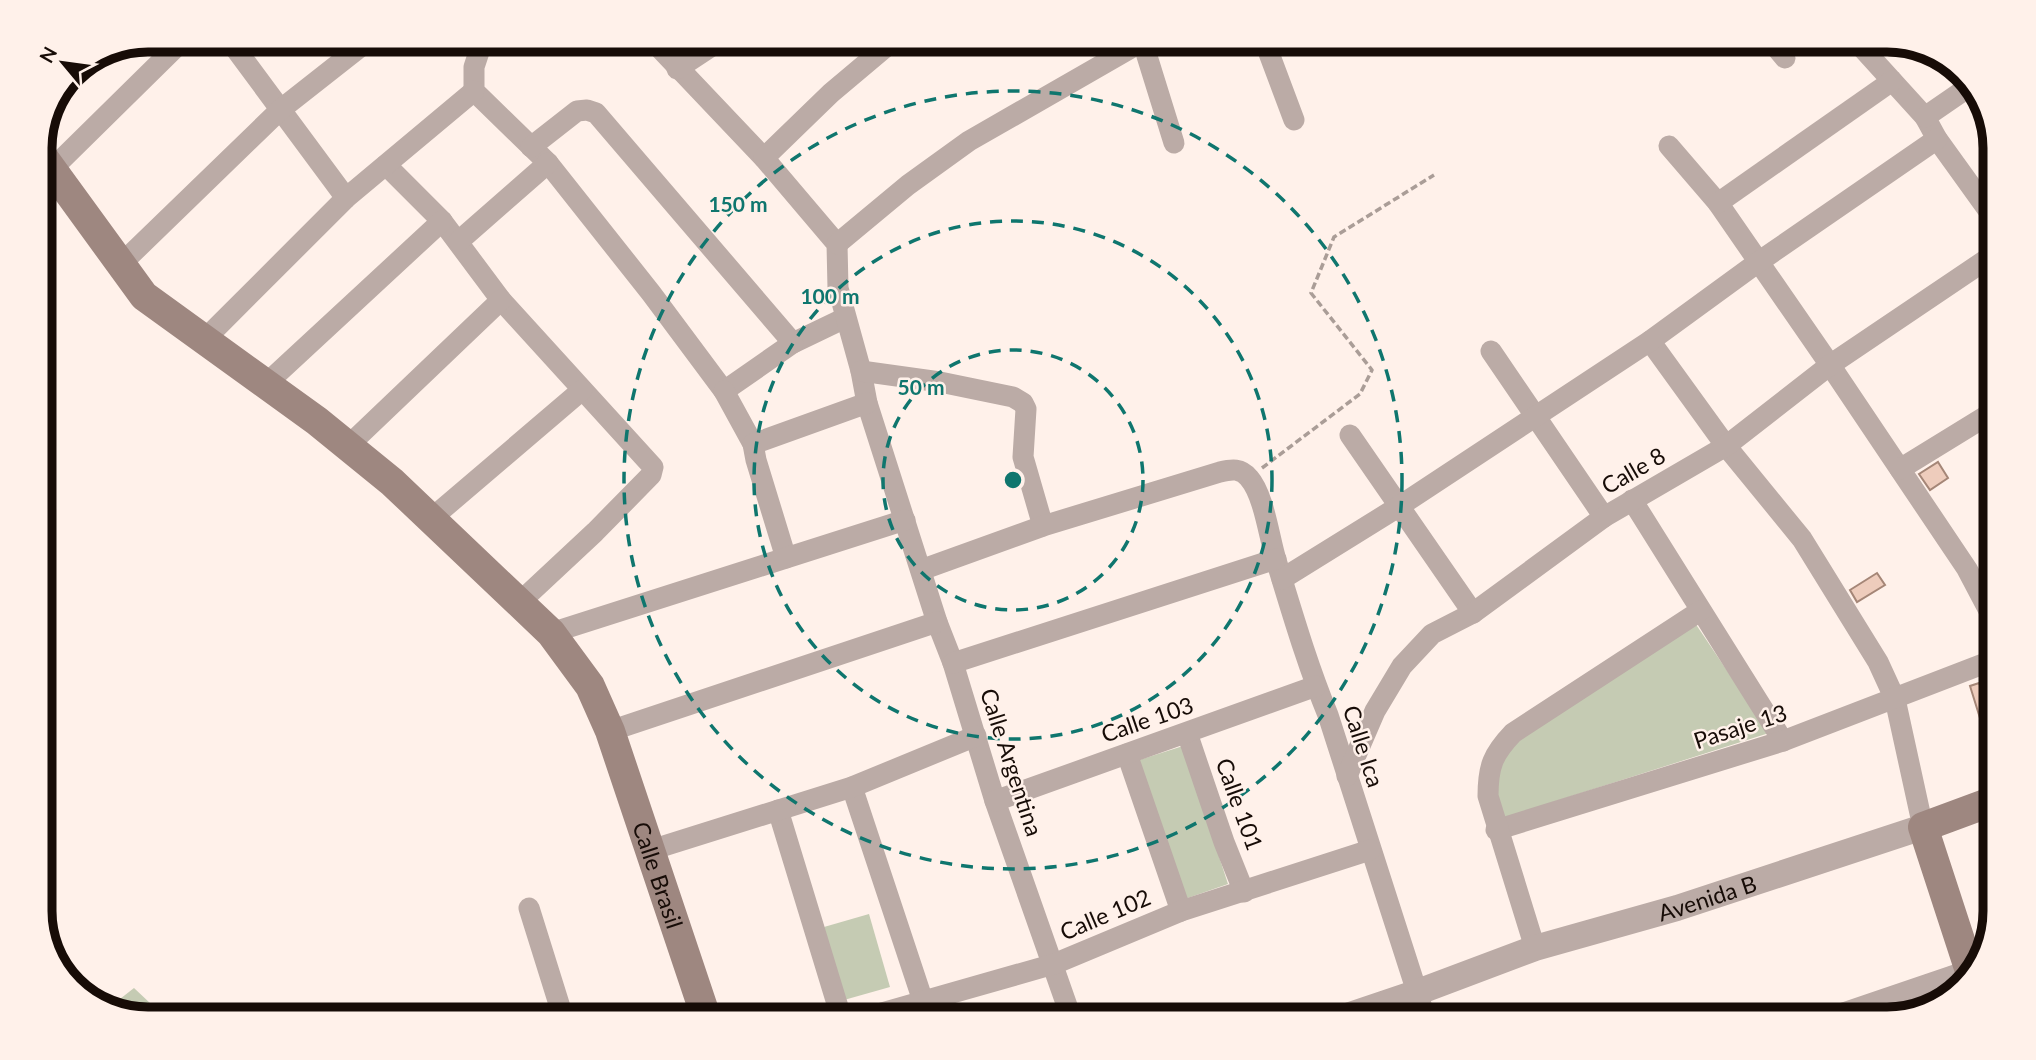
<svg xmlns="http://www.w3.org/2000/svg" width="2036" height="1060" viewBox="0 0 2036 1060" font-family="Lato,sans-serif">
<rect width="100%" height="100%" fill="#fff1ea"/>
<g fill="#c5cbb3">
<path d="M1695,623L1769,733L1500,819L1493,786L1502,756L1535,726Z"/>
<path d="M1183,746L1228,884L1182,900L1136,761Z"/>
<path d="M869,914L890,987L844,1000L824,927Z"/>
<path d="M134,988L168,1020H148L106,1010Z"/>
</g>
<g fill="#eeccbc" stroke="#a58677" stroke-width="2">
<path d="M1938,462L1948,478L1930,490L1919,474Z"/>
<path d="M1877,573L1885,585L1857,602L1850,590Z"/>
<path d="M1979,683L1996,721V726L1984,731L1970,686Z"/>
</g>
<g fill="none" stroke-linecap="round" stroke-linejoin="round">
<path stroke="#aa9d97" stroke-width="3.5" stroke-dasharray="7 3.5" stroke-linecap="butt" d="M1262,468L1360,394L1372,370L1311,293L1334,237L1434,175"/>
<g stroke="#bbaba6" stroke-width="21">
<path d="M229,40L346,198"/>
<path d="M483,40L474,67V91L548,163L651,293L724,391L793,343L845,318"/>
<path d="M652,40L764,158L837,244L838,288L861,371L867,403L937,622L953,663L995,801L1072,1020"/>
<path d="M1142,40L1174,143"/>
<path d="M1264,40L1294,120"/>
<path d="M1770,40L1785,58"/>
<path d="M1855,40L1925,117L1937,139L1996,221"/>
<path d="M677,69L721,40"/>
<path d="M1925,117L1973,84"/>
<path d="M1669,146L1718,203L1830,365L1967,569L1996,624"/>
<path d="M531,147L577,111L587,110L596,113L793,343"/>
<path d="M764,158L831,93L894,40"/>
<path d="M386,165L442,221L501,300L653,467L651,475L595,532L520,602"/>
<path d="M53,168L183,40"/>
<path d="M1718,203L1892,81"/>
<path d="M459,241L548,163"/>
<path d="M837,244L908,185L969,141L1145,40"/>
<path d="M120,265L280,110L369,40"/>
<path d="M205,339L346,198L474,91"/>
<path d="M1650,341L1726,446L1802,539L1878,662L1895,699L1923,827"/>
<path d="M1491,351L1604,517"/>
<path d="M861,371L940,382L1013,397L1023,403L1026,409L1023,457L1043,526"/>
<path d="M267,383L442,221"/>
<path d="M724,391L753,444L756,460L786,558"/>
<path d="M1350,435L1473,613"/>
<path d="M753,444L867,403"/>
<path d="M348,446L501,300"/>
<path d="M1900,469L1996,410"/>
<path d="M1632,500L1783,741"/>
<path d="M432,518L582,390"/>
<path d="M921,570L1043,526L1220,472C1232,469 1241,468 1249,478C1264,495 1269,537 1276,560C1292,612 1307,664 1328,715L1426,1020"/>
<path d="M1282,579L1398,507L1650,341L1757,263L1937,139"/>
<path d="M551,633L905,520"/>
<path d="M953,663L1276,559"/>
<path d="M610,731L937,622"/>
<path d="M1187,733L1224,842L1244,892"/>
<path d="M1127,754L1181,911"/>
<path d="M1347,776L1375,711L1402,666L1432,634L1473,613L1604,517L1726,446L1830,365L1996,253"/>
<path d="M852,787L923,1001"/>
<path d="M995,801L1316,686"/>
<path d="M778,810L842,1020"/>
<path d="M1496,830L1783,741L1996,659"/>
<path d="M651,850L852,787L976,736"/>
<path d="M529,908L564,1020"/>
<path d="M1535,948L1488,796C1488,766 1493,754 1513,733L1700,611"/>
<path d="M857,1020L1054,964L1181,911L1370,850"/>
<path d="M1823,1020L1970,970"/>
</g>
<path stroke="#bbaba6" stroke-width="26" id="s1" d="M1335,1020L1418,992L1535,948L1677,908L1923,827"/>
<g stroke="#9e8780" stroke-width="30">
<path id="s2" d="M40,153L144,296L317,421L392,482L551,633L590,686L610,731L707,1020"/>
<path d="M1971,974L1923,827L1996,800"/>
</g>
</g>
<g fill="none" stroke="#0f766e" stroke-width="3.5" stroke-dasharray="12 9">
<circle cx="1013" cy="480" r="130"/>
<circle cx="1013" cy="480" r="259"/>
<circle cx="1013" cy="480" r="389"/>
</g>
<g text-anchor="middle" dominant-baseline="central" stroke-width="5" stroke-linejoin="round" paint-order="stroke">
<g font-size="23" fill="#170c07" stroke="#fff1ea">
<text transform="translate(1633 470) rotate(-30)">Calle 8</text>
<text transform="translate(1147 719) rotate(-19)">Calle 103</text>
<text transform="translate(1740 726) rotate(-18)">Pasaje 13</text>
<text transform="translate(1364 746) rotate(72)">Calle Ica</text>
<text transform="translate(1012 762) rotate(72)">Calle Argentina</text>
<text transform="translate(1240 804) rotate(70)">Calle 101</text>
<text stroke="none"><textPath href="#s2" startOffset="973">Calle Brasil</textPath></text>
<text stroke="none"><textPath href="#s1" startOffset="392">Avenida B</textPath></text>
<text transform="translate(1105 914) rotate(-23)">Calle 102</text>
</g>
</g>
<path d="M0 0H2036V1060H0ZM148 52H1887A96 96 0 0 1 1983 148V911A96 96 0 0 1 1887 1007H148A96 96 0 0 1 52 911V148A96 96 0 0 1 148 52Z" fill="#fff1ea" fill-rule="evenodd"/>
<path fill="none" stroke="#170c07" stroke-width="9" d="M148 52H1887A96 96 0 0 1 1983 148V911A96 96 0 0 1 1887 1007H148A96 96 0 0 1 52 911V148A96 96 0 0 1 148 52Z"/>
<circle cx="1013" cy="480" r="10" fill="#0f766e" stroke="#fff1ea" stroke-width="3.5"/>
<g font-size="21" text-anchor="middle" font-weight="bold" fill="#0f766e" stroke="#fff1ea" stroke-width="5" stroke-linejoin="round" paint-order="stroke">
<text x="738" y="212">150 m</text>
<text x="830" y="304">100 m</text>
<text x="921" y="395">50 m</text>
</g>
<g transform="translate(63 63) rotate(299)" stroke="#fff1ea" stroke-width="5" paint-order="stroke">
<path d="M0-5L12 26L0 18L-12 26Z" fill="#170c07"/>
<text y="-10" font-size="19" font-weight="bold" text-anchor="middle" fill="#170c07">N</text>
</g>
</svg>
